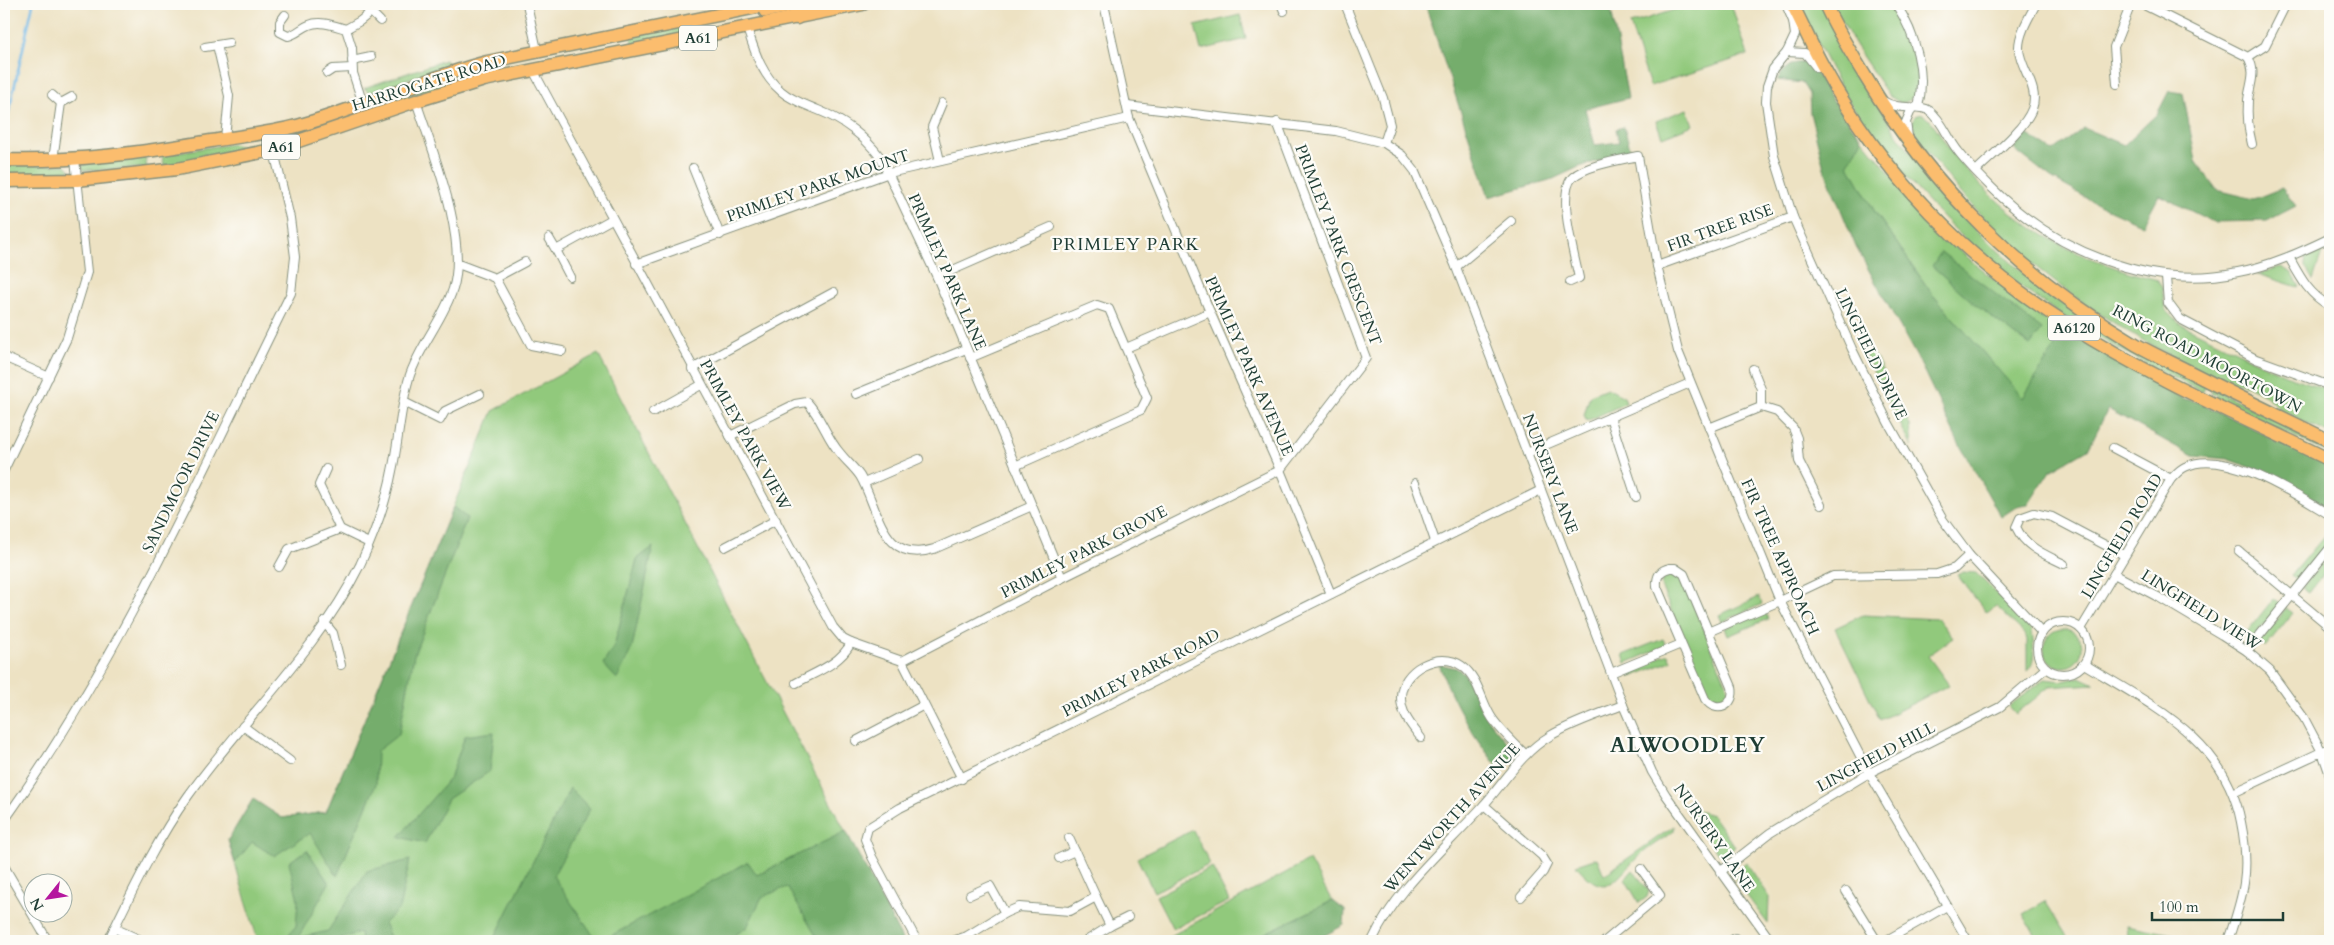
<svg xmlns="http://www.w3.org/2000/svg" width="2334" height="945" viewBox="0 0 2334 945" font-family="Cardo,serif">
<rect width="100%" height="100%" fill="#fdfcf7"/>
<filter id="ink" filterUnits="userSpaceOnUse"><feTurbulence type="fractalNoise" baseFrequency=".02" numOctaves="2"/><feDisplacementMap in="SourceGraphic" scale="10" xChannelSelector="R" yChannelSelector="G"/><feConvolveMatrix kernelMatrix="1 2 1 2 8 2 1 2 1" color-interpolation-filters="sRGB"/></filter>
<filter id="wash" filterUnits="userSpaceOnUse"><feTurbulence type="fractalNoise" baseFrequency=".0096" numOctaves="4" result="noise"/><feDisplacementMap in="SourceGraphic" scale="20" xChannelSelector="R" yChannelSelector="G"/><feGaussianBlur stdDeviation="1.12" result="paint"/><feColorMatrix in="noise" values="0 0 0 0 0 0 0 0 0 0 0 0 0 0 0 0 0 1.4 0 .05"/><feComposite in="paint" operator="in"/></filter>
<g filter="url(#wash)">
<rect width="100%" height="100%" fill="#ede2c3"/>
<g fill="#91c97c" stroke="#588358">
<path d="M1693,4H1731L1748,55L1650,86L1630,24Z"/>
<path d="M1798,4H1821C1879,122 1959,234 2071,308C2114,336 2161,359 2206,385L2202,392C2155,368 2107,344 2063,316C1979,262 1907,187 1851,104C1831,72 1815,37 1798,4Z"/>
<path d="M1833,4H1891C1903,21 1939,98 1901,103L1889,96L1855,45Z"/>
<path d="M1240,15L1246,39L1201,50L1195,26Z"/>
<path d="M689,24L692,34L634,46L631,36Z"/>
<path d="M445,60L448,64L370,93L364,88Z"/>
<path d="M444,79L446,86L314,132L298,134L297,130Z"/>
<path d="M1687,109L1693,125L1662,137L1656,121Z"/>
<path d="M1922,114C1934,120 1940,136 1948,147C1954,156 1962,165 1969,173C2025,233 2079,260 2158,280L2162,288L2165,309L2180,324L2285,375L2330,390V434L2280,410L2265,395L2240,382L2231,385C2122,336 2022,271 1948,177C1935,160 1919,143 1912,123L1915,116Z"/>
<path d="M1862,139C1885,166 1907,195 1931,221C1970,265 2017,298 2065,330L2023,399L1932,294L1875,212L1847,164Z"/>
<path d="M257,143L258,146L249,150L164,166L162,154L232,144L239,146Z"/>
<path d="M145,157L147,168L83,170L82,166L87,163Z"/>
<path d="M4,165H66L70,170L67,174L4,175Z"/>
<path d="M2324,247L2313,280L2305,267L2306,255Z"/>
<path d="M2281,267L2292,273L2299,285L2298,287L2257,274Z"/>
<path d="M1858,341L1875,356L1910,425L1912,447Z"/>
<path d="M598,354L757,663L903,941H258L228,840L253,799L282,818L326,812L493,411Z"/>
<path d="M1607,388L1624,397L1626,403L1587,421L1584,415L1590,395Z"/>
<path d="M2212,388L2330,447V454L2216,398L2217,395L2211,392Z"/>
<path d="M2327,533L2330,536V544L2298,582L2291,576Z"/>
<path d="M2330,553V566L2309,593L2302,588Z"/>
<path d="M1669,572L1676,573L1682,578L1729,690L1728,697L1724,702L1713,703L1708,698L1661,586L1663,576Z"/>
<path d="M1963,572L1976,573L2032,629C2033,641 2037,664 2027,671V640L2025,634L1996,606L1987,613L1957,575Z"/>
<path d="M1759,597L1762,604L1722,622L1719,615Z"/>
<path d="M2274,598L2281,604L2254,637L2247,632Z"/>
<path d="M2286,608L2293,613L2265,647L2258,642Z"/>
<path d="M1765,611L1768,619L1728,636L1725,628Z"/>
<path d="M1863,615L1938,619L1953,638L1928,656L1949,685L1880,720L1835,628Z"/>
<circle cx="2063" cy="648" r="19"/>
<path d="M1663,639L1666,646L1626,663L1623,655Z"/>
<path d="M1668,654L1671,661L1631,677L1628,670Z"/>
<path d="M2080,677L2095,684L2049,687L2016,714L2009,706L2045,679L2063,681Z"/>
<path d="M1683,806L1712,815L1735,847L1725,854H1718Z"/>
<path d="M1674,826V831C1663,839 1649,847 1639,856C1615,879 1607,903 1576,865L1597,858L1604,875Z"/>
<path d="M1193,830L1210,864L1154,892L1137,858Z"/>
<path d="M1309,860L1332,901L1249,941H1169L1167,938Z"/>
<path d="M1746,862L1769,896L1768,924L1736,881V871Z"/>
<path d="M1212,867L1229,901L1173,929L1156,896Z"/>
<path d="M1633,870L1649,891L1647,897L1639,903L1625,879Z"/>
<path d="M2045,901L2070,941H2039L2023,914Z"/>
<path d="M2126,925L2177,935L2179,941H2116L2127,935Z"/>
</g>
<g fill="#74ad6c" stroke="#4a7550">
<path d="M1425,4H1610L1628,98L1585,109L1595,145L1619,142L1616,129L1624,127L1631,151L1579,167L1553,179L1489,197Z"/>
<path d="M1806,58L1833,100L1862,139L1848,164L1875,212L1932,294L2023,398L2065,330L2148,376L2159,387L2184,399L2198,402L2330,465V508L2261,471L2228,459L2193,456L2108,409L2088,449L2050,471L2028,505L2016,507L2001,517L1958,442L1919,361L1856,247L1824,168L1810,113L1809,94L1802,83L1777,80C1784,70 1790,61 1803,63Z"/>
<path d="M2169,91L2183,93L2196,161L2217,190L2254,199L2282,188L2296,206L2267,221L2213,222L2159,195L2143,225L2101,206L2051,178L2014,149L2025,133L2053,151L2084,128L2124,145L2157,114Z"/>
<path d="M1941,252L2042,330L2030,346L1977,306L1932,266Z"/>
<path d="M453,507L467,518L414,655L399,734L377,751L376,784L337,876L310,833L274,856L252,842L235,863L228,840L253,799L282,818L326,812Z"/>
<path d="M653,547L632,648L617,679L603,664L614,646L637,559Z"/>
<path d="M1439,664L1456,668L1464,673L1485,716L1514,751L1515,759L1502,772C1475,740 1453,704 1439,664Z"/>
<path d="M494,732L490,771L448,799L425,843L399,837L450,778L465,736Z"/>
<path d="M570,788L590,809L553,876L597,941H493Z"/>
<path d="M846,831L903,941H819L787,887L762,897L747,927L735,935L732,941H601L748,862L757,875Z"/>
<path d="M307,850L329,883L298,938L328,931L367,871L410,860L399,909L384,923L392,941H361L360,933L330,941H283L296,926L298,900L289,862Z"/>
<path d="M1332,901L1345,910L1344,925L1314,941H1249Z"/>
</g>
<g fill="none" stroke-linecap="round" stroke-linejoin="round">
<path stroke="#70b9e8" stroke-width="2.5" d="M4,133L33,4"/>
</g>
</g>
<g filter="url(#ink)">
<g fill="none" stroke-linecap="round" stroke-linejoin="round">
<defs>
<g id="minor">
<path d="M360,4L371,12"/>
<path d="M527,4L537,50"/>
<path d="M1104,4L1129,118L1210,312L1280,470L1331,594"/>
<path d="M1281,4L1284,11"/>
<path d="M1345,4L1383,98L1390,125L1384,143"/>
<path d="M1896,4C1915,34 1927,72 1918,107"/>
<path d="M2142,4L2248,57L2265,46L2286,4"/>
<path d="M1787,7L1793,21L1795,35L1787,52L1773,69L1767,86L1766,102L1774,156L1793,217L1852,349L1888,422L1943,520L1969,555L2042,633"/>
<path d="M285,15L280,22V32L288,36C297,34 301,28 309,25C321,20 335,26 346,29L352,48L353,73L363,104"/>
<path d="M747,28C755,52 761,74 781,91C791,100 806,105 818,110C845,121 863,135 881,158L937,277L1062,578"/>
<path d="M346,29L360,21L371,12L380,21"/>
<path d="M217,45L229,96L225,139"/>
<path d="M205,47L229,43"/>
<path d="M1787,52L1805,53L1817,68"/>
<path d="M2248,57C2257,73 2250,83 2248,100C2247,115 2248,129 2252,144"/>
<path d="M352,61L371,57"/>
<path d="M533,70L833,627L843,639L851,643L902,661L962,779"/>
<path d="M327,73L333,69L352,68"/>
<path d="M2117,84L2114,47L2131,4"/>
<path d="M52,95L61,103"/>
<path d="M1883,101C1901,112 1919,103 1930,111C1942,120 1948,139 1958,151C1968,164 1980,176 1991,187C2054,250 2149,291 2238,272C2270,266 2301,252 2330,238"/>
<path d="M1127,106L1336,131L1384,143L1402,155L1414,170L1456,267L1623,705L1652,772L1666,795L1771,941"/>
<path d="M1908,137L1906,122L1912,108"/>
<path d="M2329,148L2330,147"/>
<path d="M53,160L61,103L72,97"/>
<path d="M940,161L932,127L942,103"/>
<path d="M693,168L720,235"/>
<path d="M1976,171C1992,155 2024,130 2032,109C2040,88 2021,70 2019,50C2018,35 2029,17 2036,4"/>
<path d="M549,238L556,250"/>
<path d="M2289,257C2300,277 2309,295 2330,306"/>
<path d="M458,264L495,278L531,345L562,351"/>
<path d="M636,264L889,173L1129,118"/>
<path d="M1657,266L1793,217"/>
<path d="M1456,267L1511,221"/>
<path d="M570,277L556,250L612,219"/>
<path d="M937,277L1051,227"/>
<path d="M2166,277L2168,303L2180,319L2256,359L2330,386"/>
<path d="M495,278L525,262"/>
<path d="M1570,282L1579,278C1575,258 1556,192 1573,177C1587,165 1620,160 1638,156L1657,266L1678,351L1780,601L1869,773L1968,941"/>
<path d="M1126,348L1210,312"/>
<path d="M4,357L49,377"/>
<path d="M970,358L1097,305L1109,309L1147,398L1141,410L1015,466"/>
<path d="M692,369L834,292"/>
<path d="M1753,369L1761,389V407"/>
<path d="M856,394L966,349"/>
<path d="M404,402L440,420L445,411L480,394"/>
<path d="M653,412L701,385"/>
<path d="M1610,417L1636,497"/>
<path d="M1709,428L1761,407L1777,412L1793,428L1797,438L1799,461L1821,505"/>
<path d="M730,436L795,404L807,402C822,418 826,437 840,453C846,461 854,467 860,476C879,508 881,565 934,549L1032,506"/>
<path d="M2113,448L2171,479"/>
<path d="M1527,453L1690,383"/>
<path d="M326,469L319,485L340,529"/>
<path d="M4,470L67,338L87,272L75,159"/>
<path d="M864,483L919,459"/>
<path d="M1415,483L1435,541"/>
<path d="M725,547L776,520"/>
<path d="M2239,551L2330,627"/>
<path d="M2064,564C2044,554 2026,548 2016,527L2020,518L2034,513L2052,517L2124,555"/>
<path d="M279,567L289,549L340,529L369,543"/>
<path d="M1670,568H1675L1684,574L1732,687C1736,706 1716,715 1705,699L1657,587C1656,576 1660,570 1670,568Z"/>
<path d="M2114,574L2160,598L2222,635L2247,651L2270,671L2304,718L2322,752L2330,775"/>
<circle cx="2063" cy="648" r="26"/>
<path d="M324,622L333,633L341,665"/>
<path d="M2081,629L2171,479C2175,475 2180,469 2185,467C2225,447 2296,495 2330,515"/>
<path d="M1708,632L1780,601L1833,576L1937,574L1955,568L1969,555"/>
<path d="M2247,651L2330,548"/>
<path d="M902,661L1062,578L1280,470L1366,358L1277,122"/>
<path d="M2084,664C2151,705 2225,738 2241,822C2245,842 2247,863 2244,883C2241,903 2234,922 2228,941"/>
<path d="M1611,673L1681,644"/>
<path d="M796,683C816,672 840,664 851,643"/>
<path d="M243,726L290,761"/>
<path d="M1421,738C1412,726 1401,714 1401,698C1400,670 1440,649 1462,666C1479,678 1481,702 1492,718C1501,731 1514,743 1526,755"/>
<path d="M856,741L924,705"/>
<path d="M2233,793L2330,748"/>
<path d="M1484,805L1542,856L1547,864L1543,872L1521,897"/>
<path d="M4,821C121,657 202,472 291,293L295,257L290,218L269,131"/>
<path d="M1069,838L1096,897"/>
<path d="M1059,858L1075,851"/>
<path d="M4,866L48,941"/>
<path d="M1720,872L1770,833L1819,803L1869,773L2000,707L2046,668"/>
<path d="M1846,891L1877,941"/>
<path d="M970,895L990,886L1005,913"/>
<path d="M1110,926L1128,917"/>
<path d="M114,928L143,941"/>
<path d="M108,941C132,892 156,841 188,796C243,719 318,650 360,565C374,535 386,503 392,471C399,440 400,408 409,378C419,346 443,320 453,289C469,239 432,150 416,101"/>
<path d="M917,941L872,857L865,839L868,828L900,808L1541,490"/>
<path d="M953,941L967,936L1005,913L1019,907L1070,911L1096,897L1110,926L1086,941"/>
<path d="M1372,941C1396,889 1444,849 1482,807C1504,783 1521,753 1550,736C1572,723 1599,714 1623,705"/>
<path d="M1605,941L1660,895L1641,869"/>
<path d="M1731,941L1735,938"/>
<path d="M1885,941L1947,906"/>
<path d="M2327,941L2330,935"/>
</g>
<g id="trunk">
<path d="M1792,4C1803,25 1812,47 1824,68C1880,172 1969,263 2069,325C2151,378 2242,417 2330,460"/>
<path d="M1825,4C1836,29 1851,53 1865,76C1934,191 2023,277 2137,345C2155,355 2175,364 2194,374C2239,397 2285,419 2330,441"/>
<path d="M765,11L792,6L795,8L797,18"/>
<path d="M4,160C74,162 142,153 211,141C242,136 274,133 304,124C366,106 425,78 487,62L772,4"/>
<path d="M4,181L77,180L177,169L272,150L416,101L484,80L863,4"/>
</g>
</defs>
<use href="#minor" stroke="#86907c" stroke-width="10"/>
<use href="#trunk" stroke="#86907c" stroke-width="15"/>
<use href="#minor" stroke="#fff" stroke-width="8"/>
<use href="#trunk" stroke="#fbbd6e" stroke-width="12"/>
</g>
</g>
<g text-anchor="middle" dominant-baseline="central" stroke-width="4.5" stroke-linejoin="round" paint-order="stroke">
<g fill="#fdfcf7" stroke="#62766e" stroke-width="1">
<rect x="679" y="25.5" width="38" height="25" rx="4"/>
<rect x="262" y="134.5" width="38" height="25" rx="4"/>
<rect x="2048" y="315.5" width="52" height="25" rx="4"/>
</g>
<g font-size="15" font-weight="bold" fill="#1f3d34">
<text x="698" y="38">A61</text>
<text x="281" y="147">A61</text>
<text x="2074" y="328">A6120</text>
</g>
<g font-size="16" fill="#1f3d34" stroke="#fdfcf7">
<text transform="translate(429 83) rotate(-17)">HARROGATE ROAD</text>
<text transform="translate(818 186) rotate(-19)">PRIMLEY PARK MOUNT</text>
<text transform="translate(1720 228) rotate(-20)">FIR TREE RISE</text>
<text transform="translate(1338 245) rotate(69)">PRIMLEY PARK CRESCENT</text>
<text transform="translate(947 272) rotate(66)">PRIMLEY PARK LANE</text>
<text transform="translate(1871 354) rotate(64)">LINGFIELD DRIVE</text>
<text transform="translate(2207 359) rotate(28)">RING ROAD MOORTOWN</text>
<text transform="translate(1249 366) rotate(66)">PRIMLEY PARK AVENUE</text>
<text transform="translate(745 435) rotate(61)">PRIMLEY PARK VIEW</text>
<text transform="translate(1550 474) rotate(69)">NURSERY LANE</text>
<text transform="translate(181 482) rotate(-64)">SANDMOOR DRIVE</text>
<text transform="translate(2122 536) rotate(-59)">LINGFIELD ROAD</text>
<text transform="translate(1084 552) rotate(-27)">PRIMLEY PARK GROVE</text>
<text transform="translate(1780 557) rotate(66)">FIR TREE APPROACH</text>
<text transform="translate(2201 610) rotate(32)">LINGFIELD VIEW</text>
<text transform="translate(1141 673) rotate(-27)">PRIMLEY PARK ROAD</text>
<text transform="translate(1876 757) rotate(-28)">LINGFIELD HILL</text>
<text transform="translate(1452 818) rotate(-48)">WENTWORTH AVENUE</text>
<text transform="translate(1714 838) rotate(55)">NURSERY LANE</text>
</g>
<g font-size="18" letter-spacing="1" fill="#1f3d34" stroke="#fdfcf7">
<text x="1126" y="244">PRIMLEY PARK</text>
</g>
<g font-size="21" font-weight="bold" letter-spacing="1" fill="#1f3d34" stroke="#fdfcf7">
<text x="1688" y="745">ALWOODLEY</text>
</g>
</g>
<rect width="2334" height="945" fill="none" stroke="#fdfcf7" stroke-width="20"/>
<g transform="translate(48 898) rotate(240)"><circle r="24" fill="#fdfcf7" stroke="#a4b0a9"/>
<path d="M0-4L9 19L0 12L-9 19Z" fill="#b5179e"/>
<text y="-8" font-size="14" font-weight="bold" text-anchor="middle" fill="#1f3d34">N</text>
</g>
<path d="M2152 912v8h131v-8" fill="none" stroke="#1f3d34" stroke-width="2.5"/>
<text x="2159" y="912" font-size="15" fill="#1f3d34" stroke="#fdfcf7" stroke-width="4" paint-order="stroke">100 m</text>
</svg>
